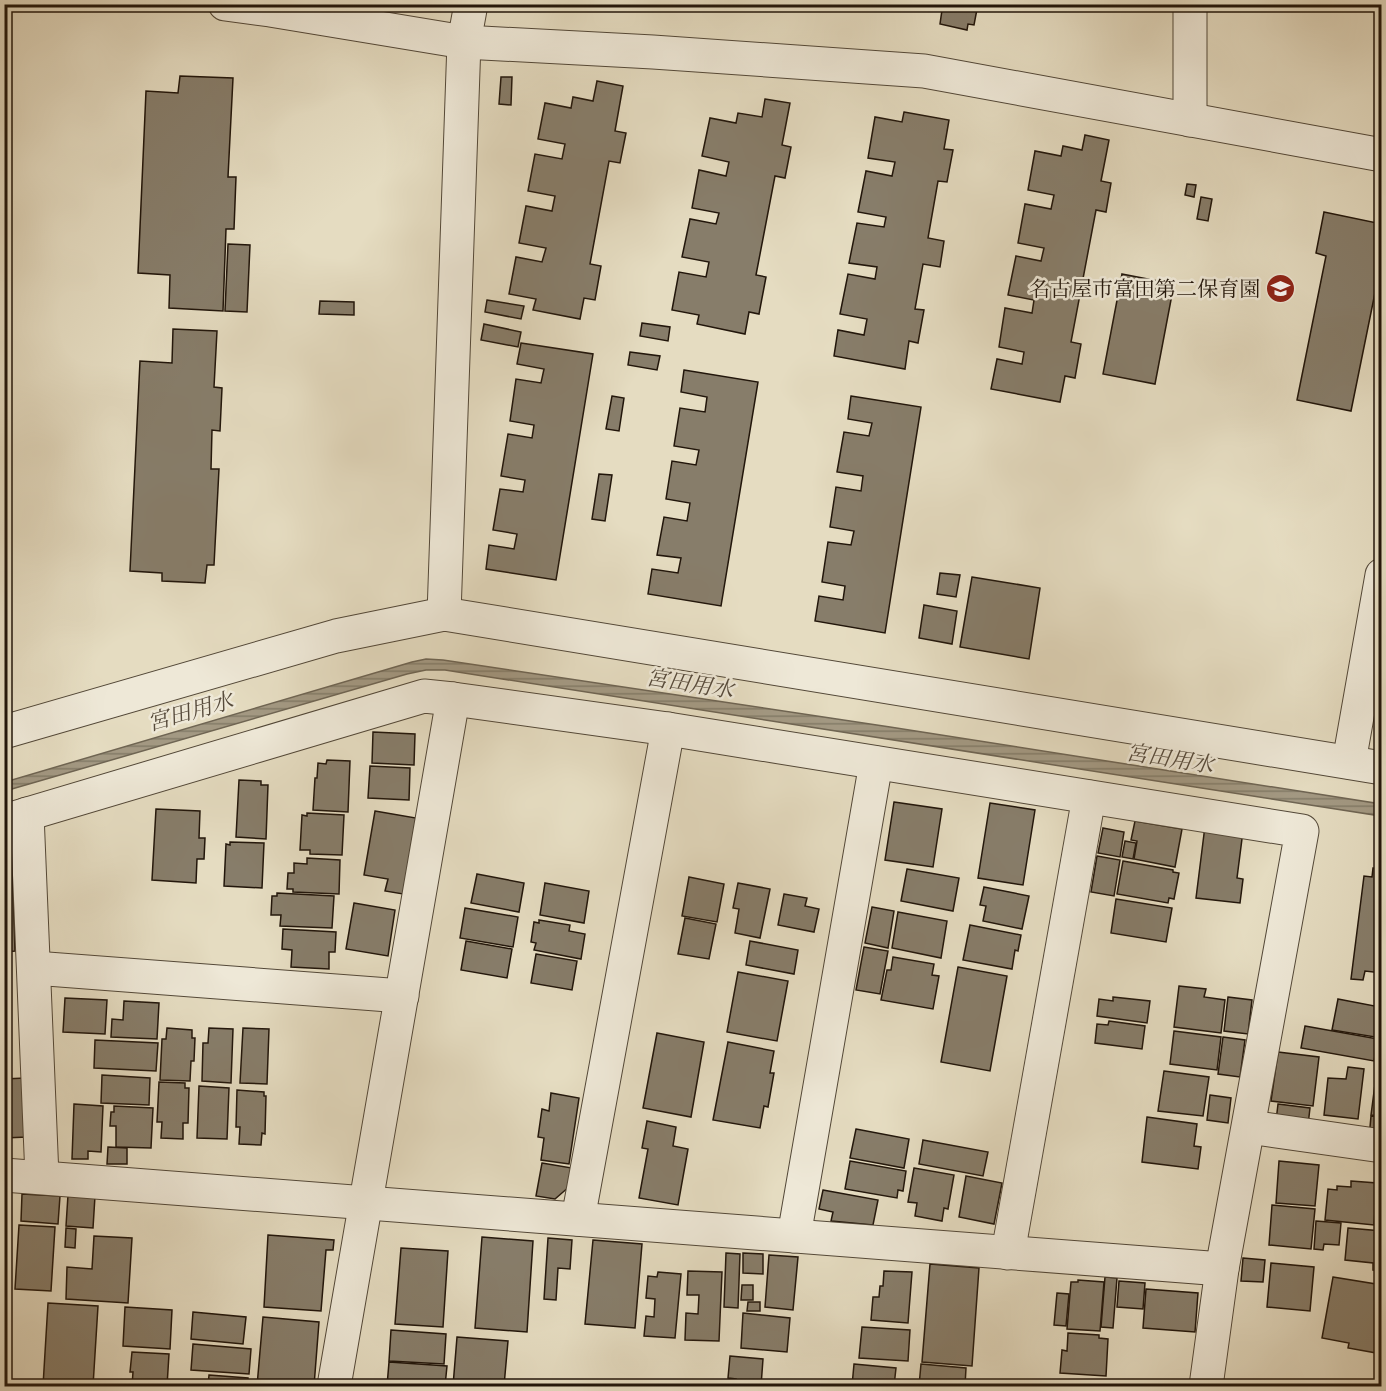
<svg xmlns="http://www.w3.org/2000/svg" width="1386" height="1391" viewBox="0 0 1386 1391" font-family="'Gentium Book Plus','Noto Serif JP',serif">
<defs>
<pattern id="water-rules" width="6" height="5" patternUnits="userSpaceOnUse" patternTransform="scale(1.5)"><rect width="6" height="5" fill="#a39983"/><path d="M0 2.5h6" fill="none" stroke="#847c69"/></pattern>
</defs>
<rect width="100%" height="100%" fill="#e5dcc1"/>
<filter id="stains"><feTurbulence type="fractalNoise" baseFrequency=".00333" numOctaves="4"/><feColorMatrix values="0 0 0 0 .2 0 0 0 0 .09 0 0 0 0 .02 0 0 0 .5 -.17"/></filter>
<radialGradient id="worn" r=".72"><stop offset=".6" stop-color="#630" stop-opacity="0"/><stop offset="1" stop-color="#630" stop-opacity=".3"/></radialGradient>
<path fill="url(#water-rules)" stroke="#6f6553" stroke-width="1.5" d="M426,659L443,660L890,727L1381,804V816L445,670H426L407,674L5,791V782L412,662Z"/>
<g fill="#877d6a" stroke="#22160b" stroke-width="1.5">
<path d="M915,4H978L974,25L968,24L967,30L940,24L942,10Z"/>
<path d="M180,76L233,78L228,177H236L234,229H226L223,311L169,308L170,275L138,273L146,91L178,93Z"/>
<path d="M501,77H512L511,105L499,104Z"/>
<path d="M597,81L623,86L615,131L626,133L620,163L609,161L590,264L601,266L595,300L584,298L580,319L533,310L536,299L509,294L516,257L542,262L546,248L519,243L526,206L552,211L555,196L528,191L535,154L562,159L565,144L538,139L545,103L571,108L573,97L593,101Z"/>
<path d="M765,99L790,103L782,145L791,147L785,178L775,176L756,275L766,277L759,314L749,312L745,334L697,324L699,315L672,310L679,272L706,277L709,262L682,257L690,219L716,224L719,213L692,208L699,170L726,176L729,162L702,156L710,118L736,123L738,113L762,117Z"/>
<path d="M904,112L949,120L944,149L953,150L947,182L938,181L928,238L944,241L940,267L923,264L915,309L924,310L918,343L909,341L905,369L834,356L838,330L864,335L867,319L840,314L848,274L875,279L877,267L849,263L857,223L884,227L886,217L858,212L866,171L892,176L895,162L868,158L875,117L902,122Z"/>
<path d="M1085,135L1109,140L1101,181L1111,183L1106,212L1096,210L1071,342L1081,344L1075,378L1065,376L1060,402L991,389L997,359L1022,364L1024,352L999,347L1005,308L1032,313L1034,300L1008,295L1016,256L1041,261L1044,248L1018,243L1025,204L1051,209L1054,195L1028,190L1035,151L1061,156L1063,146L1082,150Z"/>
<path d="M1187,184L1196,185L1194,197L1185,195Z"/>
<path d="M1201,197L1212,199L1208,221L1197,219Z"/>
<path d="M1324,212L1382,224V284L1377,283L1351,411L1297,400L1326,256L1316,253Z"/>
<path d="M228,244L250,245L247,312L225,311Z"/>
<path d="M1122,274L1174,284L1155,384L1103,374Z"/>
<path d="M487,300L524,306L521,319L485,312Z"/>
<path d="M320,301L354,302V315L319,314Z"/>
<path d="M642,323L670,327L668,341L640,336Z"/>
<path d="M484,324L521,332L518,347L481,340Z"/>
<path d="M173,329L217,331L214,387L222,388L220,431L212,430L211,469H219L214,565H207L205,583L162,581V573L130,571L140,361L172,363Z"/>
<path d="M521,343L593,354L556,580L486,569L489,545L514,549L517,534L493,530L500,489L523,492L525,480L501,476L508,434L532,438L534,425L510,421L516,379L541,383L544,369L517,364Z"/>
<path d="M630,352L660,356L657,370L628,365Z"/>
<path d="M684,370L758,382L721,606L648,594L652,569L678,573L681,558L657,555L664,517L687,521L690,503L666,499L672,461L696,465L699,450L674,446L680,408L705,412L707,397L681,392Z"/>
<path d="M612,396L624,398L619,431L606,429Z"/>
<path d="M851,396L921,407L885,633L815,621L819,596L843,600L845,586L822,582L828,542L851,545L854,531L830,527L836,487L861,491L863,476L837,472L844,432L869,436L872,423L848,419Z"/>
<path d="M599,474L612,475L605,521L592,519Z"/>
<path d="M940,573L960,575L956,597L937,594Z"/>
<path d="M972,577L1040,588L1029,659L960,647Z"/>
<path d="M924,605L957,611L952,644L919,638Z"/>
<path d="M373,732L415,734L414,765L372,763Z"/>
<path d="M327,760L350,761L348,812L313,810L315,778H317L318,763L326,764Z"/>
<path d="M370,766L410,768L409,800L368,798Z"/>
<path d="M239,780L261,781V785H268L266,839L236,837Z"/>
<path d="M894,802L942,809L933,867L885,860Z"/>
<path d="M990,803L1035,810L1023,885L978,878Z"/>
<path d="M156,809L200,811L199,838H205L204,859H197L196,883L152,880Z"/>
<path d="M375,811L416,818L403,894L385,891L388,879L364,875Z"/>
<path d="M307,813L344,815L342,855L310,854V850H300L302,815L307,816Z"/>
<path d="M1135,821L1182,829L1175,867L1134,859L1137,841L1131,840Z"/>
<path d="M1205,826L1243,831L1237,878L1243,879L1240,903L1196,898Z"/>
<path d="M1103,828L1124,832L1120,857L1098,853Z"/>
<path d="M1125,841L1136,843L1133,859L1122,857Z"/>
<path d="M230,842L264,843L262,888L224,886L226,844L230,845Z"/>
<path d="M1097,856L1120,860L1114,896L1091,892Z"/>
<path d="M4,857H12L15,951L4,952Z"/>
<path d="M307,858L340,860L339,894L293,892V889H287L288,873H294V863L307,864Z"/>
<path d="M1123,861L1173,870V872L1179,873L1174,899L1169,898L1168,903L1117,894Z"/>
<path d="M1373,868L1382,869V973L1365,971L1363,980L1351,979L1364,876L1372,877Z"/>
<path d="M907,869L959,878L953,911L901,901Z"/>
<path d="M477,874L524,883L519,912L471,903Z"/>
<path d="M689,877L724,884L717,922L682,916Z"/>
<path d="M545,883L589,891L584,923L540,915Z"/>
<path d="M738,883L770,889L760,938L735,933L739,909L733,908Z"/>
<path d="M984,887L1029,896L1022,929L983,921L986,906L980,905Z"/>
<path d="M277,893L334,896L332,928L280,926L281,915H271L272,896H277Z"/>
<path d="M784,894L807,898L805,906L819,909L814,932L778,925Z"/>
<path d="M1116,899L1172,908L1166,942L1111,933Z"/>
<path d="M354,903L395,910L388,956L346,949Z"/>
<path d="M872,907L894,911L888,948L865,943Z"/>
<path d="M465,908L518,917L513,947L460,938Z"/>
<path d="M898,912L947,921L941,958L892,948Z"/>
<path d="M685,918L716,924L709,959L678,954Z"/>
<path d="M539,920L570,925L569,931L585,934L581,959L534,950L536,943L531,942L534,922L539,923Z"/>
<path d="M970,925L1021,935L1018,951L1015,950L1012,969L963,960Z"/>
<path d="M283,929L336,932L335,952H329V969L291,967L292,950L282,949Z"/>
<path d="M466,941L512,949L507,978L461,970Z"/>
<path d="M750,941L798,950L794,974L746,965Z"/>
<path d="M864,947L888,951L880,994L856,990Z"/>
<path d="M536,954L577,961L572,990L531,983Z"/>
<path d="M893,957L934,964L932,975L939,976L933,1009L881,1000L887,970H891Z"/>
<path d="M958,967L1007,976L990,1071L941,1062Z"/>
<path d="M738,972L788,981L777,1041L727,1032Z"/>
<path d="M1179,986L1206,989L1204,997L1225,1000L1221,1033L1174,1027Z"/>
<path d="M1113,997L1150,1001L1147,1023L1097,1016L1099,999L1113,1001Z"/>
<path d="M1228,997L1252,1000L1248,1034L1224,1031Z"/>
<path d="M65,998L107,1000L105,1034L63,1032Z"/>
<path d="M1338,999L1380,1007L1375,1037L1332,1030Z"/>
<path d="M124,1001L159,1003L157,1039L111,1037L112,1019L123,1020Z"/>
<path d="M1109,1021L1145,1026L1142,1049L1095,1043L1097,1024L1108,1025Z"/>
<path d="M1305,1026L1378,1039L1374,1061L1301,1048Z"/>
<path d="M167,1028L192,1030V1038H195L194,1061H191L190,1081L160,1080L162,1039H166Z"/>
<path d="M209,1028L233,1029L231,1083L202,1081L203,1043H208Z"/>
<path d="M243,1028L269,1029L267,1084L240,1083Z"/>
<path d="M1174,1031L1221,1037L1217,1070L1170,1064Z"/>
<path d="M657,1033L704,1042L691,1117L643,1108Z"/>
<path d="M1223,1037L1245,1040L1240,1077L1218,1074Z"/>
<path d="M95,1040L158,1043L156,1071L94,1068Z"/>
<path d="M728,1042L774,1051L770,1073H774L768,1107L764,1106L760,1128L713,1120Z"/>
<path d="M1278,1052L1319,1057L1313,1106L1271,1101Z"/>
<path d="M1348,1067L1364,1069L1358,1119L1324,1115L1328,1078L1346,1079Z"/>
<path d="M1377,1069L1382,1070V1116L1371,1115Z"/>
<path d="M1164,1071L1209,1077L1203,1116L1158,1111Z"/>
<path d="M102,1075L150,1078L149,1105L101,1103Z"/>
<path d="M25,1078L27,1137L4,1138V1079Z"/>
<path d="M159,1082L185,1083V1088H189L188,1123H183V1139L161,1138L162,1122H157Z"/>
<path d="M199,1086L229,1088L227,1139L197,1138Z"/>
<path d="M237,1090L264,1092V1096H266L265,1134L262,1133L261,1145L239,1144L240,1127H236Z"/>
<path d="M551,1093L579,1098L569,1164L541,1160L544,1138L538,1137L542,1109L549,1111Z"/>
<path d="M1210,1095L1231,1098L1228,1123L1207,1120Z"/>
<path d="M74,1104L103,1106L101,1152L88,1151V1159H72Z"/>
<path d="M1278,1104L1310,1108L1308,1125L1276,1121Z"/>
<path d="M114,1106L153,1108L151,1148L116,1147V1126H110L111,1112H114Z"/>
<path d="M1371,1116L1382,1117V1131L1369,1138Z"/>
<path d="M1147,1117L1197,1124L1194,1146L1201,1147L1198,1169L1142,1162Z"/>
<path d="M647,1121L676,1127L673,1146L688,1149L678,1205L639,1198L648,1149L642,1148Z"/>
<path d="M856,1129L909,1139L904,1168L850,1158Z"/>
<path d="M923,1140L988,1152L983,1176L919,1164Z"/>
<path d="M108,1147L127,1148V1164H107Z"/>
<path d="M850,1161L906,1171L903,1191L898,1190L897,1198L845,1189Z"/>
<path d="M1279,1161L1319,1165L1315,1206L1276,1203Z"/>
<path d="M542,1163L572,1168L570,1186L555,1199L536,1196Z"/>
<path d="M914,1168L954,1175L948,1209L944,1208L942,1221L915,1216L917,1203L908,1202Z"/>
<path d="M966,1176L1002,1183L994,1224L959,1217Z"/>
<path d="M1351,1181L1377,1183L1374,1225L1325,1220L1328,1189L1337,1190V1186L1351,1187Z"/>
<path d="M823,1190L878,1200L873,1225L831,1221L833,1212L819,1209Z"/>
<path d="M22,1194L60,1196L58,1224L21,1221Z"/>
<path d="M68,1195L95,1196L93,1228L66,1226Z"/>
<path d="M1272,1205L1315,1209L1311,1249L1269,1245Z"/>
<path d="M1316,1221L1341,1223L1339,1245L1324,1244L1323,1250L1314,1249Z"/>
<path d="M19,1225L55,1227L51,1291L15,1289Z"/>
<path d="M66,1228L76,1229L75,1248L65,1247Z"/>
<path d="M1348,1228L1382,1231V1271L1373,1270V1263L1345,1260Z"/>
<path d="M268,1235L334,1240L333,1250H326L321,1311L264,1307Z"/>
<path d="M94,1236L132,1238L128,1303L66,1299L67,1267L92,1269Z"/>
<path d="M482,1237L533,1241L527,1332L475,1328Z"/>
<path d="M548,1238L572,1240L570,1269L558,1268L556,1300L544,1299Z"/>
<path d="M593,1240L642,1244L635,1328L585,1324Z"/>
<path d="M401,1248L448,1251L443,1327L395,1324Z"/>
<path d="M726,1253L740,1254L738,1308L724,1307Z"/>
<path d="M743,1253L763,1254V1274L743,1273Z"/>
<path d="M769,1255L798,1257L793,1310L765,1307Z"/>
<path d="M1243,1258L1265,1260L1263,1282L1241,1281Z"/>
<path d="M1271,1263L1314,1267L1310,1311L1267,1307Z"/>
<path d="M930,1264L979,1268L972,1366L922,1362Z"/>
<path d="M688,1271L722,1272L719,1341L685,1340L686,1313L698,1314L699,1295H687Z"/>
<path d="M884,1271L912,1272L908,1323L871,1320L873,1297H879L880,1286H883Z"/>
<path d="M658,1272L681,1274L675,1338L644,1336L646,1316L654,1317L655,1299L646,1298L648,1276L657,1277Z"/>
<path d="M1105,1277L1117,1278L1113,1328L1101,1327Z"/>
<path d="M1333,1277L1382,1285V1354L1348,1348L1349,1343L1322,1338Z"/>
<path d="M1078,1280L1104,1282L1100,1331L1067,1329L1071,1282H1078Z"/>
<path d="M1119,1281L1145,1283L1143,1309L1117,1307Z"/>
<path d="M742,1285H753V1300H741Z"/>
<path d="M1146,1289L1198,1293L1195,1332L1143,1328Z"/>
<path d="M1057,1293L1069,1294L1066,1326L1054,1325Z"/>
<path d="M748,1302H760V1311H747Z"/>
<path d="M48,1303L98,1306L93,1386H43Z"/>
<path d="M125,1307L172,1310L170,1349L123,1346Z"/>
<path d="M193,1312L246,1317L243,1344L191,1339Z"/>
<path d="M743,1313L790,1318L787,1352L741,1348Z"/>
<path d="M263,1317L319,1322L314,1386H257Z"/>
<path d="M862,1327L910,1330L908,1361L859,1358Z"/>
<path d="M391,1330L446,1334L444,1364L389,1361Z"/>
<path d="M1068,1333L1099,1335V1338L1108,1339L1106,1376L1060,1373L1062,1350L1067,1351Z"/>
<path d="M457,1337L508,1341L504,1386H453Z"/>
<path d="M193,1344L251,1349L249,1374L191,1370Z"/>
<path d="M132,1352L169,1354L167,1386H132L133,1372H130Z"/>
<path d="M730,1356L763,1359L761,1386H735L736,1379L728,1378Z"/>
<path d="M389,1362L447,1366L445,1386H387Z"/>
<path d="M854,1364L896,1368L894,1386H852Z"/>
<path d="M921,1364L966,1368L965,1386H919Z"/>
<path d="M209,1375L248,1378V1386H208Z"/>
<path d="M994,1381L1059,1386H993Z"/>
</g>
<g fill="none" stroke-linecap="round" stroke-linejoin="round">
<defs>
<g id="minor">
<path d="M225,4L270,10L464,42L653,52L924,71L1382,155"/>
<path d="M1190,4V120"/>
<path d="M444,614L464,42L471,4"/>
<path d="M4,732L336,636L444,614L1382,768"/>
<path d="M1349,762L1382,575"/>
<path d="M27,814L42,1177"/>
<path d="M4,821L424,696L453,699L668,729L1302,831L1222,1269L1206,1386"/>
<path d="M34,968L402,996"/>
<path d="M1249,1127L1382,1146"/>
<path d="M4,1175L1222,1269"/>
<path d="M578,1219L668,729"/>
<path d="M794,1236L876,763"/>
<path d="M1008,1253L1089,797"/>
<path d="M334,1386L453,699"/>
</g>
</defs>
<use href="#minor" stroke="#534838" stroke-width="35"/>
<use href="#minor" stroke="#eee8d7" stroke-width="33"/>
</g>
<defs>
<symbol id="school-disc" viewBox="-11 -11 22 22"><circle r="9.5" fill="#8f2418" stroke="#eee8d7"/><path d="M0-5L7-2L0 1L-7-2ZM-4 1L0 2.5L4 1V4Q0 6-4 4Z" fill="#fff"/></symbol>
</defs>
<g fill-rule="evenodd">
<use href="#school-disc" x="1264" y="272" width="33" height="33"/>
</g>
<g text-anchor="middle" dominant-baseline="central" stroke-width="5" stroke-linejoin="round" paint-order="stroke">
<g font-size="21" fill="#22160b" stroke="#eee8d7" text-anchor="end">
<text x="1260" y="288">名古屋市富田第二保育園</text>
</g>
<g font-size="22" font-style="italic" fill="#564a3b" stroke="#eee8d7">
<text transform="translate(690 683) rotate(9)">宮田用水</text>
<text transform="translate(190 711) rotate(-16)">宮田用水</text>
<text transform="translate(1170 758) rotate(9)">宮田用水</text>
</g>
</g>
<rect width="1386" height="1391" fill="none" stroke="#e5dcc1" stroke-width="24"/>
<rect x="6" y="6" width="1374" height="1379" fill="none" stroke="#22160b" stroke-width="3"/>
<rect x="12" y="12" width="1362" height="1367" fill="none" stroke="#22160b" stroke-width="1.5"/>
<rect width="100%" height="100%" filter="url(#stains)"/>
<rect width="100%" height="100%" fill="url(#worn)"/>
</svg>
